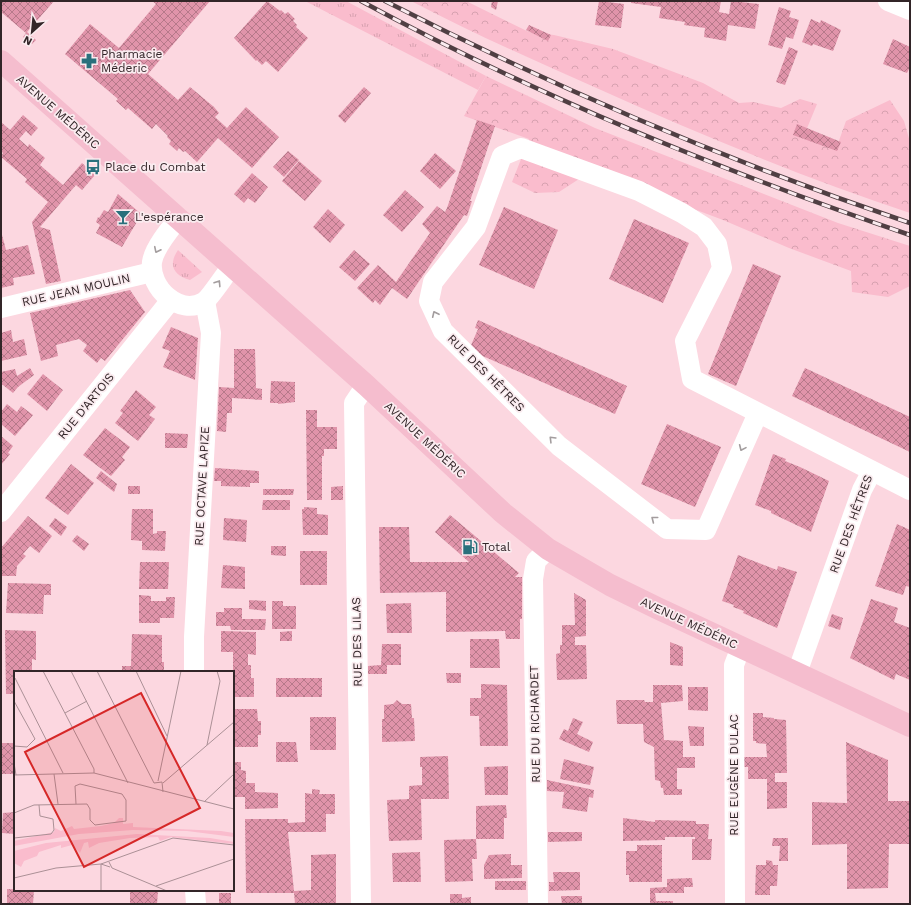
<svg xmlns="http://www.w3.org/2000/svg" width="911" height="905" viewBox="0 0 911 905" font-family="'Work Sans',sans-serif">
<defs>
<pattern id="grass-tufts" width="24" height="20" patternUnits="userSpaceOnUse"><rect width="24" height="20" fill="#fabccd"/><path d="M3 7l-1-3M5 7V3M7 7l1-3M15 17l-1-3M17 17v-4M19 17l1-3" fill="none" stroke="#d7a1b0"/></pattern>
<pattern id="forest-crowns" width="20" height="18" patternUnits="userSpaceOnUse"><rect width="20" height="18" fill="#fabccd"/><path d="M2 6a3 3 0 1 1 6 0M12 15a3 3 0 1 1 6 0" fill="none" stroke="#d7a1b0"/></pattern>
<pattern id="building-cross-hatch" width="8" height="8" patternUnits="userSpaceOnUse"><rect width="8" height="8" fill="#e094aa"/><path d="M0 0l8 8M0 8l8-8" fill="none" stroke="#b6798a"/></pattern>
</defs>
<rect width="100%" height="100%" fill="#fcd7e0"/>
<g fill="url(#grass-tufts)">
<path d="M305,1H346L486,76L478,90Z"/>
<path d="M178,250L202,272L190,280C173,275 168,265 178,250Z"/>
</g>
<g fill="url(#forest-crowns)">
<path d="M411,1H466L529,32L554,35L613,49L703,83L739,103L753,102L781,108L800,99L817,104L803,138L836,149L846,121L890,100L904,121L910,142V213C802,177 696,133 592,86C531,59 470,32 411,1Z"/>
<path d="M486,76L595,128L838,223L910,246V286L888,297L852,292L851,271L789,248L723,220L670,200L579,179L559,192L535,193L512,182L529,139L464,116Z"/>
</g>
<g fill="url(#building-cross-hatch)">
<path d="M1,1H54L27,32L36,40L32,44L23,37L26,33L1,12Z"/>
<path d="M152,1H210L148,74L178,100L190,87L214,107L219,113L215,117L227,128L246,107L279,137L252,168L218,138L197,162L185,151L183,152L179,148L177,151L169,144L171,141L167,137L168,136L156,124L152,129L128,108L126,110L116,101L118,99L65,54L90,24L119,48L156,4Z"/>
<path d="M267,1L280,11L281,10L285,14L288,12L295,19L293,21L297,25L296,27L308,38L278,72L266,61L262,65L257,60L256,61L234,38Z"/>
<path d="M492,1H498L496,10L491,7Z"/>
<path d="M599,1L624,4L621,28L595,25Z"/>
<path d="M631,1H721L719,12L729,14L731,1L759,4L755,29L728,25L726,41L704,37L705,28L684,25L685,22L659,18L661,7L631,3Z"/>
<path d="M779,7L791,11L789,17L799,20L793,39L786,37L782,49L768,45Z"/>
<path d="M811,19L820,23L821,20L841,30L833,51L813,44L812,46L802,42Z"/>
<path d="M529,25L551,35L548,41L526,30Z"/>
<path d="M893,39L910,47V67L907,73L883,64Z"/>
<path d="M789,47L798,51L785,85L776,82Z"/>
<path d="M364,87L371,93L345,123L338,116Z"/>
<path d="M23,115L38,128L31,136L26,131L19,139L28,147L29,144L45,158L40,165L63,185L82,163L95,175L82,190L76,185L40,227L50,230L61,281L46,284L32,222L48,202L25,182L27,179L1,157L3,153L1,151V122L10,130Z"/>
<path d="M477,120L495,126L470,201H472L467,216L464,215L407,299L392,288L380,305L375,300L373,303L357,288L378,265L396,282L430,233L422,224L437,206L445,212L447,208Z"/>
<path d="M797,124L841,142L837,151L793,135Z"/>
<path d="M288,151L299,160L284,177L273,167Z"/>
<path d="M435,153L456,171L440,189L420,171Z"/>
<path d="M299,161L322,181L305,201L282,181Z"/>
<path d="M252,173L268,187L255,203L248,198L244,203L234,194Z"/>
<path d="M405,190L424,207L402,232L383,215Z"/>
<path d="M118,194L140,213L138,220L122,247L96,233L100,225L96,222L98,217L99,218L104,210L108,212Z"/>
<path d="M504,207L558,230L534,289L479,265Z"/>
<path d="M328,209L345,225L330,243L313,227Z"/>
<path d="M634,219L689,243L663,303L609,279Z"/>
<path d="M1,231L6,250L28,245L35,274L13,278L14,285L1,288Z"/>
<path d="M354,250L370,264L355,281L339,267Z"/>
<path d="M753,264L781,276L736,386L708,374Z"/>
<path d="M130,290L145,312L105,361L101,358L97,363L83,351L87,345L79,339L56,345L58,356L41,361L30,313Z"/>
<path d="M478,320L627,386L615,414L469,350L478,329L475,328Z"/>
<path d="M171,327L198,338L195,380L163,367L170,351L162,348Z"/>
<path d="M11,330L13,342L24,339L27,355L1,361V333Z"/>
<path d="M234,349H255L256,388L262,389V400L232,398V413H227L226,432L217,431L219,387L234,388Z"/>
<path d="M30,368L34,375L18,387L13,393L3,385H1V372L15,369L17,376Z"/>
<path d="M805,368L910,417V452L792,396Z"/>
<path d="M43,374L63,390L47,411L27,394Z"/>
<path d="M271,381L295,382V402L278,404V403H270Z"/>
<path d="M136,390L156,407L149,415L155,419L138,441L115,423L123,413L120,411Z"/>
<path d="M7,404L17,412L21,406L33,415L15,436L1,424V412Z"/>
<path d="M306,410H317V427H337V449H324V456H322V500H307Z"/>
<path d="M667,424L721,447L695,507L641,484Z"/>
<path d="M105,428L130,447L122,457L125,460L111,476L83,455Z"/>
<path d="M165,433L188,434L187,448H165Z"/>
<path d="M1,436L13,446L8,453L10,454L1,465Z"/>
<path d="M773,454L786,459L785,461L800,467L829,481L811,532L771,513V511L755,505Z"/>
<path d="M71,464L94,483L68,515L45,498Z"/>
<path d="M215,468L259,471V483H250V487L221,486V481H214Z"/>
<path d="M101,471L117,484L114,492L96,478Z"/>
<rect x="128" y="486" width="12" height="8"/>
<path d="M343,486V500H331V487Z"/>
<path d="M263,489H294L293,495H263Z"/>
<path d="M263,500H290V510H262Z"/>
<path d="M304,507L317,508V514L328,515V535H303L302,509H304Z"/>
<path d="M132,509H153V534L157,533V531H166L165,551L142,550V541L131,540Z"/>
<path d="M450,515L519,573L515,577H522V619H520V639H506L505,631L446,632V592L380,593L379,527H409L410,562H469L435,532Z"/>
<path d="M28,516L52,536L39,553L30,546L23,554L26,556L17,566L16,576H1V548Z"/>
<path d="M55,518L67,527L61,536L49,526Z"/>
<path d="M224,518L247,520L246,542L223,540Z"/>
<path d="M897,524L910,530V587L906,586L903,595L875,586Z"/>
<path d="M77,535L89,544L84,551L72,541Z"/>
<path d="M271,546H286V556L271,555Z"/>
<rect x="300" y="551" width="27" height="34"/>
<path d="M738,555L777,570L778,566L797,572L777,628L743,613L744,611L733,607L734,605L722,601Z"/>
<path d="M140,562H169L168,589H139Z"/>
<path d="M223,565L245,567V589L221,588Z"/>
<path d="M8,583L51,584V595H44L43,614L6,613Z"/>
<path d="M574,593L586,600V636L575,637V645H586L587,679L557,680L556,654L560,653V645H562V625H575Z"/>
<path d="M139,595L151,596V601H166V597H175L174,618H160V623H139Z"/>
<path d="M871,599L898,608L894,622L910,628V680L896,674L894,680L850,658Z"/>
<path d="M249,600L266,601V611L249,609Z"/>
<path d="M272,601H283V606H296V629H272Z"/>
<path d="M411,603L412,633H387L386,604Z"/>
<path d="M224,608H242V619H266L265,630H231L230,626H216V612H224Z"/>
<path d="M832,614L843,618L840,630L828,626Z"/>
<path d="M5,630L36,631V660L32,659V672H15V694H6Z"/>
<path d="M221,631L256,632V655L248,654V665H251V678H254V697H233V652H221Z"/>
<path d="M292,631V641H280V632Z"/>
<path d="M132,634L162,635V662H164V672H122V666H131Z"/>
<path d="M470,639H499L500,668H470Z"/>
<path d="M670,642L683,647V666L670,665Z"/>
<path d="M382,644H401V665H387V674H368V666L381,665Z"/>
<path d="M446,673H461V683H447Z"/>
<rect x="276" y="678" width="46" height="19"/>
<path d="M481,684L507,685L508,746H480L479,716H470V698H481Z"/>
<path d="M653,685H682L683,701L661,703L664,740L683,741V757H695V768H677V789H682V795H664L663,788H661L660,781L655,780L654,747L644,742L643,724H617L616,700H644L645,702H653Z"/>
<path d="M688,687H708V711L688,710Z"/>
<path d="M397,700L402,704H411L412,718H414L415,741L382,742V719H384V705L393,704Z"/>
<path d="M233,709H257L258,721H261V735H258V747H233Z"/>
<path d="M753,713H763V717L774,718V719L786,720L787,773H775V782H787V808L767,809V779H748V767H744V757H767L766,744L756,743V741H753Z"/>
<rect x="310" y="717" width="26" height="33"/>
<path d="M573,718L583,722L577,734L593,742L589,752L559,739L564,729L568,731Z"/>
<path d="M688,726L704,727V746H690Z"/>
<path d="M276,742H296L298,762H276Z"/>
<path d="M846,742L888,760V801H910V844H889L888,888L847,889V844L812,845V802L847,803Z"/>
<rect x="1" y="743" width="14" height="31"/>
<path d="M448,756L449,799H421L422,840L389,841L387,800L409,799V786L422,785V767H420V757Z"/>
<path d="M564,759L594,767L590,785L560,779Z"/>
<path d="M233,762H241V770L246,771V783H255V792L278,793V808L245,809V797H233Z"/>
<path d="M508,766V795H485L484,767Z"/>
<path d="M547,780L594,790L593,798L589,797L587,812L562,808L564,792L547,791Z"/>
<path d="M312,789L320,790L319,794H335V814H326V832H288L294,891L311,890V855L336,854V904H295L294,893H246L245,819H288V823L305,822V793L312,794Z"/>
<path d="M506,805L507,818H504V839H476V806Z"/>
<path d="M15,812V834L2,833L3,813Z"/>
<path d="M623,818L655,822V820L696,821V824H709L708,839H712L711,860H692V839H695V837H665V840L623,841Z"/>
<path d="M548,832H582V841L548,842Z"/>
<path d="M773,838H788V861H779L780,846H772Z"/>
<path d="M476,839L477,859H472L473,881L445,882L444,840Z"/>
<path d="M637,845H662V882H629V875H626V851H637Z"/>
<path d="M420,852L421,882H393L392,853Z"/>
<path d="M511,854V865H522V878L484,879V865L489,855Z"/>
<path d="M766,860L772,861L773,865H778L777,886H770V895H755L756,865H766Z"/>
<path d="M553,872H580V890L549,891V882H554Z"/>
<path d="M692,878L693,887H684V893H655L656,901H673V904H650V888L667,887V879Z"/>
<rect x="495" y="881" width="31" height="9"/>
<path d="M7,889L34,890L33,904H7Z"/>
<path d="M130,891H158L157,904H130Z"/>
<rect x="219" y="893" width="12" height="11"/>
<path d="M450,894H462V898L471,897V904H450Z"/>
<path d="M561,896H582V904H562Z"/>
</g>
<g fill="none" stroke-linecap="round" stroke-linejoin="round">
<g stroke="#fff" stroke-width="20">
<path d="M888,1L910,10"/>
<path d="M179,218C170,229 154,248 152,262C149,288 179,316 204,302C210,298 226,273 232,266"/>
<path d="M1,308L152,272"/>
<path d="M758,413L706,530L667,529L559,446L443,331L429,301L433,282L476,227L502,156L521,148L639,191L682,213L704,227L717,244L722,268L685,341L692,379L910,490"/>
<path d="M1,512L171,300"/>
<path d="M194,672V637L211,333L205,301"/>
<path d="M797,673L862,490L872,471"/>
<path d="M195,890L196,904"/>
<path d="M361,904L354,403L366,385"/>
<path d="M538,904L533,579L536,561L548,549"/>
<path d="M735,904L734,665L741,647"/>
</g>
<path stroke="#f5bdce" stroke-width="22" d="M1,61L366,385L503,513L548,549L610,585L657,608L910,726"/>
<defs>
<g id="rail">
<path d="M361,1C536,96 722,171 910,235"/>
<path d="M385,1C555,88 730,162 910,223"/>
</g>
</defs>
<use href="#rail" stroke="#503f43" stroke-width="4.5"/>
<use href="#rail" stroke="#faebef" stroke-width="3" stroke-dasharray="9" stroke-linecap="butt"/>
</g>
<defs><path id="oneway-chevron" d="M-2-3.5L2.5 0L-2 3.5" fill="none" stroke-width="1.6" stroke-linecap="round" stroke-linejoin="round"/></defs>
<g stroke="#a39d9e">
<use href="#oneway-chevron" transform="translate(157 250) rotate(116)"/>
<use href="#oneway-chevron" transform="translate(218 283) rotate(-57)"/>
<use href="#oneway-chevron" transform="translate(435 314) rotate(-115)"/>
<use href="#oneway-chevron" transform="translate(552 439) rotate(-135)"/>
<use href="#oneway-chevron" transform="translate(742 448) rotate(114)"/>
<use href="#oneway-chevron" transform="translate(654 519) rotate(-142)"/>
</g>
<defs>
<symbol id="pharmacy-bare" viewBox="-9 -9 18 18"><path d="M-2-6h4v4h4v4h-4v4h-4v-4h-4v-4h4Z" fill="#29707c" stroke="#faebef" stroke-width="2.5" paint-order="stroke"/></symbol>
<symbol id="bus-bare" viewBox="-9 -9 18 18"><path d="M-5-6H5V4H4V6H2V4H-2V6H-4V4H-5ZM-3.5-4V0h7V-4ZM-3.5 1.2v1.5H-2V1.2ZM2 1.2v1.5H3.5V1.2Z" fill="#29707c" stroke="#faebef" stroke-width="2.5" paint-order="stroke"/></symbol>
<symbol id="bar-bare" viewBox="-9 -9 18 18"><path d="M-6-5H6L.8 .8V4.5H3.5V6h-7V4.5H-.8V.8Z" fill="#29707c" stroke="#faebef" stroke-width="2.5" paint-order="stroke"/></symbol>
<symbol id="fuel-bare" viewBox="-9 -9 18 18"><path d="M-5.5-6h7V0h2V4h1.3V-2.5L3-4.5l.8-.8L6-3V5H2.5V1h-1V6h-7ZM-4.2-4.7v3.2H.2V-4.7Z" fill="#29707c" stroke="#faebef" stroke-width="2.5" paint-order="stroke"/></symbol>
</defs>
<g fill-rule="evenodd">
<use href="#pharmacy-bare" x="78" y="50" width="22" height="22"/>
<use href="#bus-bare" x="82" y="156" width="22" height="22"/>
<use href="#bar-bare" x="112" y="206" width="22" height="22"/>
<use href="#fuel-bare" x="459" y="536" width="22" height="22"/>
</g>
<g text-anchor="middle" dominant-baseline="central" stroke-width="3.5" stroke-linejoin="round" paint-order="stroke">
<g font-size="12" fill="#322528" stroke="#faebef" text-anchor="start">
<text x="101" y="54">Pharmacie<tspan x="101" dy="14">Méderic</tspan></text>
<text x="105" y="167">Place du Combat</text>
<text x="135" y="217">L'espérance</text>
<text x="482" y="547">Total</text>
</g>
<g font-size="12" fill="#322528" stroke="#faebef">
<text transform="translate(58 112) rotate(41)">AVENUE MÉDÉRIC</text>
<text transform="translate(76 290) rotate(-13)">RUE JEAN MOULIN</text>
<text transform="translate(486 373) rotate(45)">RUE DES HÊTRES</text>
<text transform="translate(86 406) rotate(-51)">RUE D'ARTOIS</text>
<text transform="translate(425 440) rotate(43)">AVENUE MÉDÉRIC</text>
<text transform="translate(202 486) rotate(-87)">RUE OCTAVE LAPIZE</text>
<text transform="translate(851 524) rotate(-70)">RUE DES HÊTRES</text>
<text transform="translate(689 623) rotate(25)">AVENUE MÉDÉRIC</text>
<text transform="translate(357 642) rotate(-91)">RUE DES LILAS</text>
<text transform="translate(535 724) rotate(-91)">RUE DU RICHARDET</text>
<text transform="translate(734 775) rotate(-90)">RUE EUGÈNE DULAC</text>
</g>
</g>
<g transform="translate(14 671)">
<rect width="220" height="220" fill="#fcd7e0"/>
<path d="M119,156L207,160L220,162V166L173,160L119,159Z" fill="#fabccd"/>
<path d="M105,147H109V153L119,152V159L65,163L0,175V170L40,161L41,157L47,160L58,155L60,158L87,155L100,152ZM123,163L196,167L220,171V173L157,166L146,170L144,166L116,167L85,172L75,177L74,171L70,172L66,182L58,174L47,177V174L25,181L23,185L10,190L7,196L0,192V180L32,172Z" fill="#fabccd"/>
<path fill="none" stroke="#ab9096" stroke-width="1" d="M29,0L80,98V102M57,0L114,112M83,0L140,112M122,0L153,65M1,7L49,102M0,30L21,68L13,76L0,75M51,42L73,30M193,74L206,10L203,0M0,92L2,104M40,103L44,133M0,104L80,102L220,138M144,110L167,0M140,112L148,111L149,121M149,112L220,51M190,131L220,103M0,142L20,134L73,133L76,138V149L81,154L112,150V129L108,123L66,113L61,115L62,133M0,167L37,163L40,159L39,148L26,145L25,134M95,191L98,197L153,220M0,207L42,197L87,193L159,167L220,174M142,215L220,188M87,220V193L96,196"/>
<path fill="#d62828" fill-opacity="0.15" stroke="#d62828" stroke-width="2" d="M127,22L186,137L70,196L11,81Z"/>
<rect width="220" height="220" fill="none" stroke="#322528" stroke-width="2"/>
</g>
<rect width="911" height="905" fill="none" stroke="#322528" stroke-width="4"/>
<g transform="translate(32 32) rotate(207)" stroke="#faebef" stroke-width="3" paint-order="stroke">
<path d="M0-3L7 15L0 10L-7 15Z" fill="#322528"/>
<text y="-6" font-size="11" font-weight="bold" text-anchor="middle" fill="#322528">N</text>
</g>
</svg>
